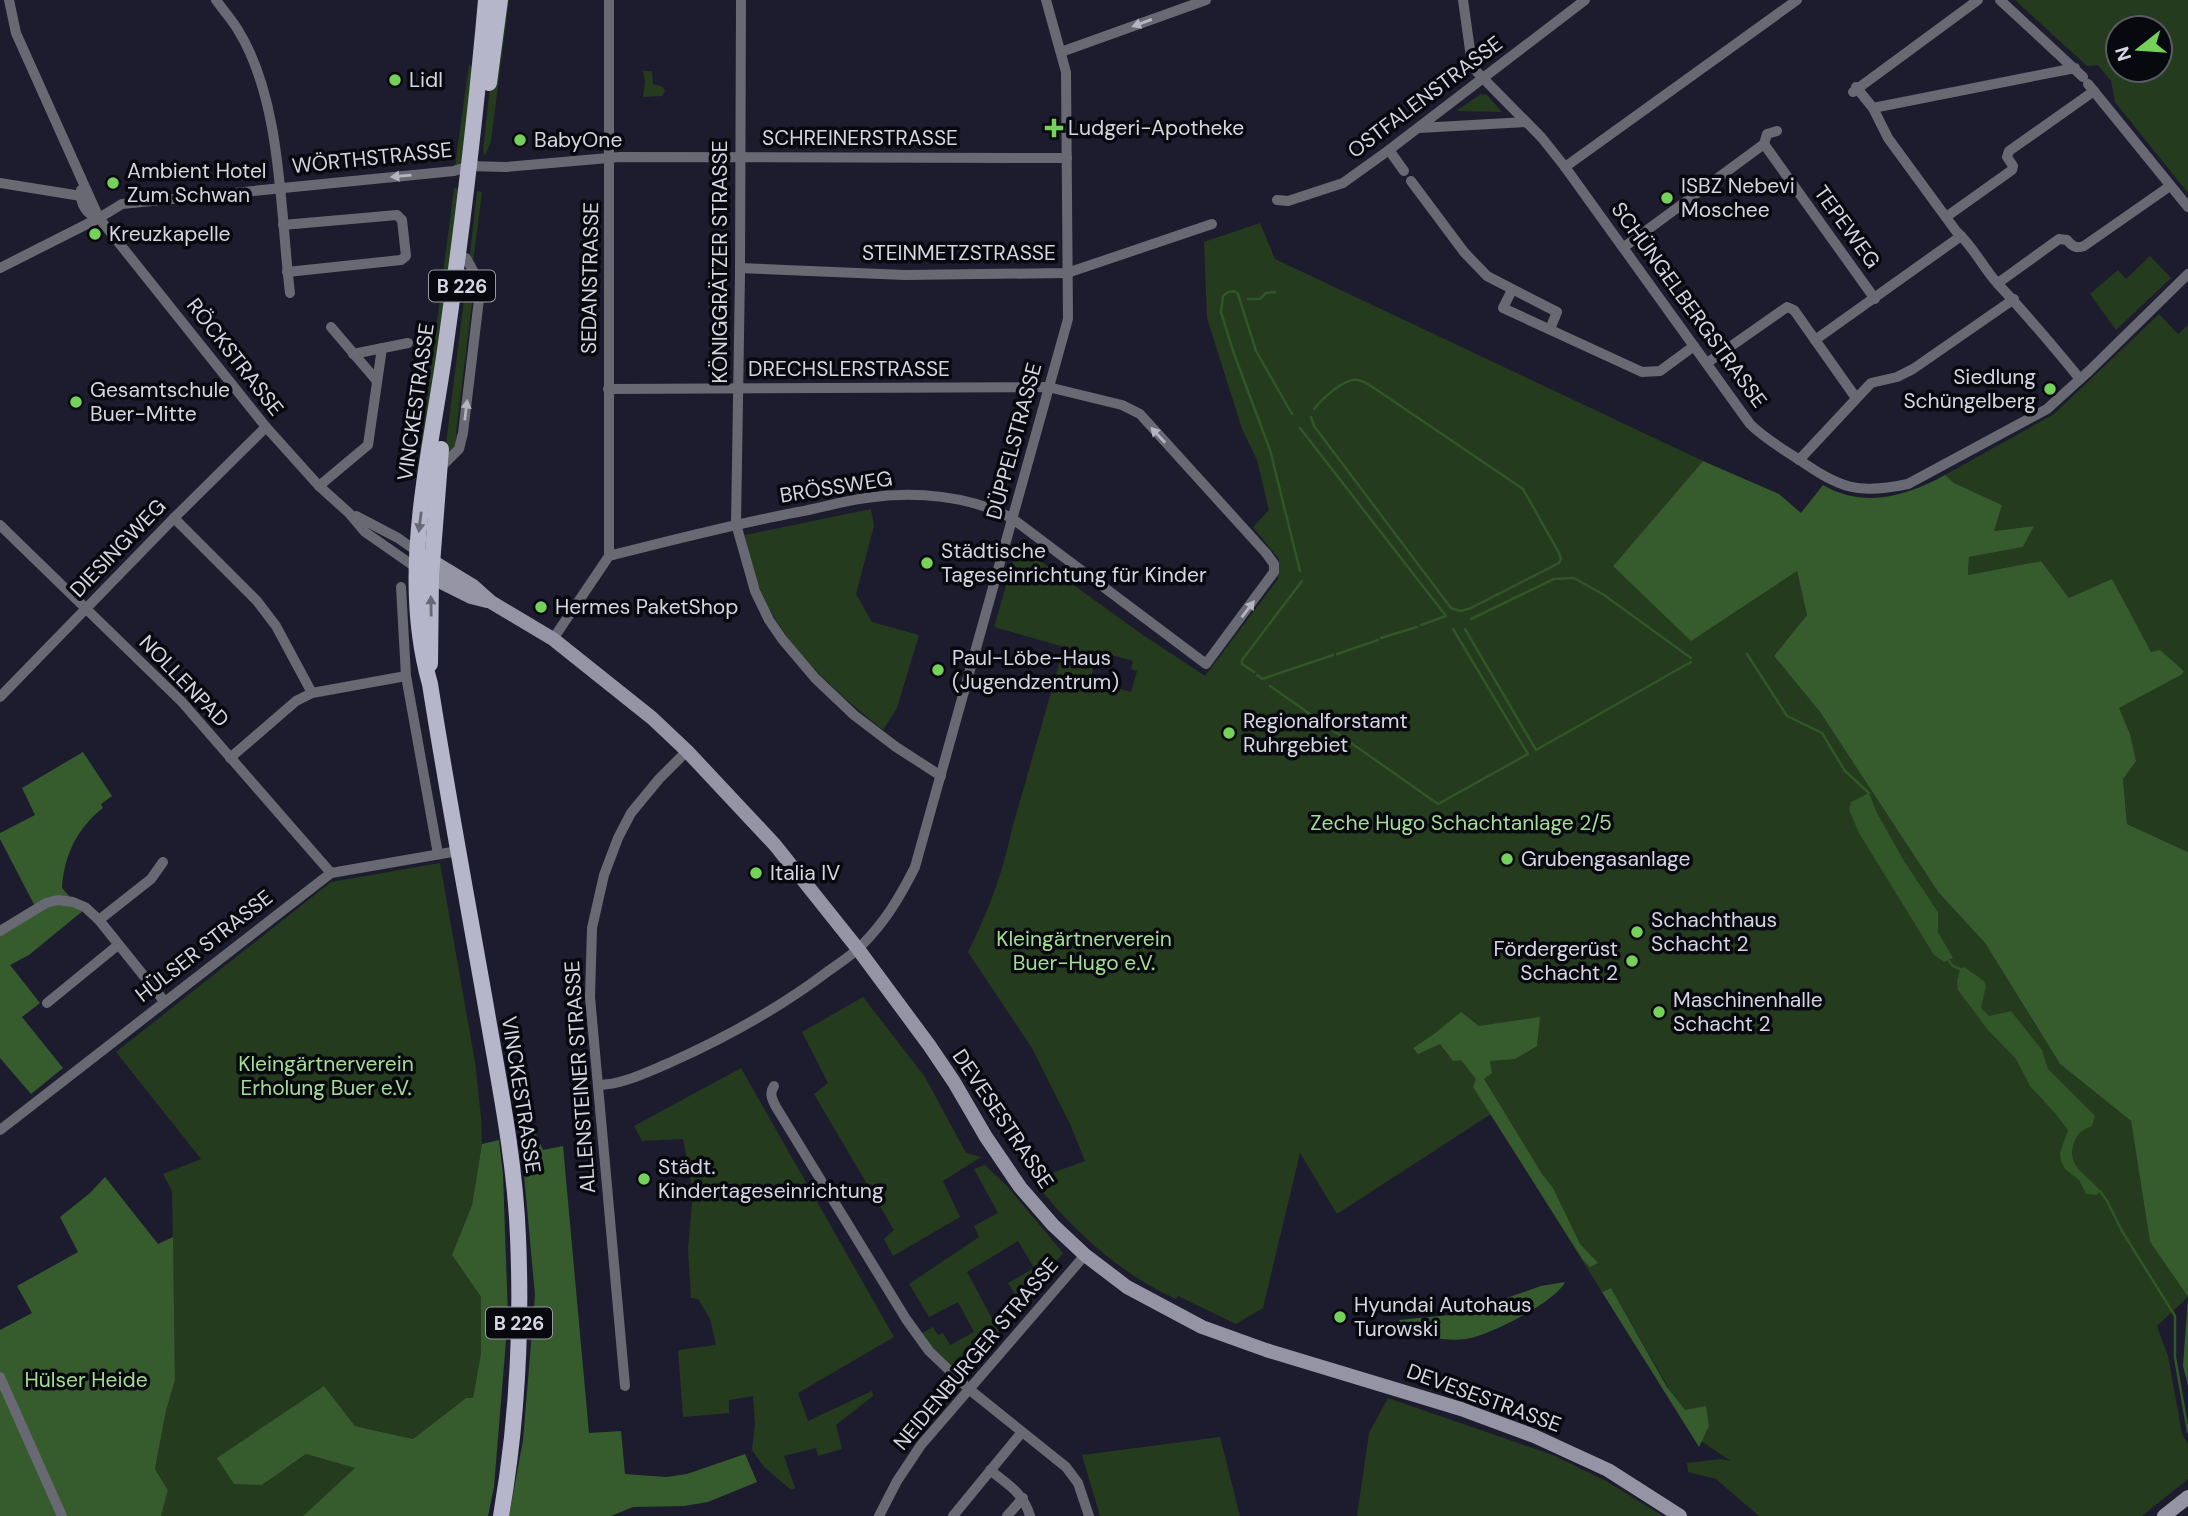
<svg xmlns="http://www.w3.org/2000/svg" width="2188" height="1516" viewBox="0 0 2188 1516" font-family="'DM Sans',sans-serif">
<rect width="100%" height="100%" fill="#1d1c2e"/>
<g fill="#243b1e" fill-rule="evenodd">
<path d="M505,0H509L491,141L485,156L483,151L490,88Z"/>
<path d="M2015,0H2188V193L2115,102L2111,81L2098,65L2087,66ZM2118,28H2160V70H2118Z"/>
<path d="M469,64L472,68L464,160L455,166Z"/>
<path d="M643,71H652L653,84L663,87L665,91L662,96L643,97L645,82Z"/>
<path d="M1481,94L1487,95L1502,112L1456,111Z"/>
<path d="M454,188L461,189L414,518H412Z"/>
<path d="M477,191L482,192L473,263L470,254Z"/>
<path d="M1260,223L1275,259L1703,461L1613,566L1797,571L1807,615L1774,656L1820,712L1938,892L1985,943L2060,1064L2131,1121L2150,1242L2188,1297L2157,1326L2168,1356L2182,1434L2188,1444V1479L2142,1516H1759L1716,1479L1688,1472L1687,1463L1721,1459L1731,1461L1698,1439L1611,1288L1602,1292L1491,1114L1337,1214L1300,1153L1263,1308L1236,1324L1178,1296L1176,1299C1120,1274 1071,1229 1033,1180L1085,1161L1070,1124L1032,1048L968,952C989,910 1002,875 1012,829L1064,647L994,627L1018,545L1143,635L1205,676L1278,579L1279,559L1253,527L1269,510L1257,460L1242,429L1207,318L1204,242ZM1098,651L1133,661L1131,669L1137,671L1131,692L1090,680Z"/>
<path d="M2150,256L2171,278L2116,330L2090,294L2118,270L2126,279Z"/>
<path d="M468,267L476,291L473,294L456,433C460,443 450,452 444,460Z"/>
<path d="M2159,314L2178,334L2188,325V852L2127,824L2123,779L2130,734L2118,708L2181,675L2184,670L2151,652L2069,598L2041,561L1968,575L1969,557L2023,547L2033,526L1993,531L2002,505L1954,483L1945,475L2054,414Z"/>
<path d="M871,509L874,526L856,594L872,622L919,635L897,708L883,730C830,687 774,639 754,572C750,560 748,547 745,535Z"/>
<path d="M440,863L475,1062L481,1117L482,1144L472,1205L452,1255L481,1297V1353L473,1398H466L413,1439L355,1426L324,1386L262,1485L306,1454L356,1468L303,1516H161L168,1490L155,1469L166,1411L175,1380L172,1191L163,1174L201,1159L116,1052L331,882Z"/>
<path d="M863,997L925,1077L966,1153L981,1157L943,1181L960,1217L893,1256L884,1239L894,1230L814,1094L828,1083L802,1032Z"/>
<path d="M741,1068L894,1337L798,1393L808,1421L872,1391L873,1396L836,1425L842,1449L818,1456L816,1448L784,1456L795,1488L791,1490L764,1467L752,1450L755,1424L753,1396L729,1400V1413L683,1417L678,1350L716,1345L710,1319L698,1299L691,1298L688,1249L693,1192L683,1139L642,1141L634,1126Z"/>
<path d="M985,1165L1007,1186L1063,1253L1022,1305L1008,1283L1034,1268L1018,1241L967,1272L1002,1337L964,1380L941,1359L920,1334L933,1327L938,1335L943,1333L950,1345L974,1332L958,1302L929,1317L909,1284L979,1237L974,1226L998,1213L974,1169Z"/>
<path d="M1388,1398L1553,1455L1606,1481L1663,1516H1357L1369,1433Z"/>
<path d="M1220,1437L1240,1516H1100L1082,1455Z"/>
</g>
<g fill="#365b2c">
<path d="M1703,461L1779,494L1801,513L1823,485C1864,509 1907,496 1945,475L1954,483L2002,505L1994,531L2034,526L2023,547L1969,557L1968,575L2041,561L2069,598L2112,579L2151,652L2160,650L2184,671L2181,675L2119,708L2130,734L2136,761L2123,779L2127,824L2188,852V1386L2183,1366L2188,1297L2150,1242L2131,1121L2060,1064L1985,943L1938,892L1820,712L1774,656L1807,615L1797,571L1691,641L1613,566Z"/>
<path d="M83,752L112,796L101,804L103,808C77,828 64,856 62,888L70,897L90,905L29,955L10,965L40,1003L22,1017L63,1068L31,1094L0,1058V936L38,912L0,839V833L35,815L22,788Z"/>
<path d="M1461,1012L1479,1026L1540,1017L1537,1046L1515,1059L1490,1061L1492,1073L1484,1079L1542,1174L1553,1188L1580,1244L1598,1263L1590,1267L1583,1260L1473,1087L1476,1079L1461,1060L1453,1061L1440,1044L1418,1054L1413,1048L1434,1034Z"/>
<path d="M535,1132L543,1150L563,1146L589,1433L621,1431L625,1474L666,1477L687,1474L745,1454L757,1482L708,1502L684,1506L633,1507L611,1516H509L523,1440L535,1295L521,1142Z"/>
<path d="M499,1140L503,1174L508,1316L494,1487L488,1516H303L355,1468L306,1454L262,1485L234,1484L217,1458L324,1386L355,1426L413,1439L466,1398H473L481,1353V1297L452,1255L472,1205L482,1144Z"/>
<path d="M105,1177L158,1244L173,1237L175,1380L166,1411L155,1469L168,1490L161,1516H0V1330L32,1313L17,1286L78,1252L60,1217L90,1193Z"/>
<path d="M1565,1282C1556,1302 1488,1336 1466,1339C1446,1342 1425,1336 1406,1331L1399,1320L1460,1314L1541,1286Z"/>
<path d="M1611,1288L1667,1387L1685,1410L1706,1406L1709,1426L1699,1447L1602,1292Z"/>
</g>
<g fill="#315627">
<path d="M1869,793L1877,813L1904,861L1938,912V932L1953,958L1944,962L1934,955L1859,833L1849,810L1851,802Z"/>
<path d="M1964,967L1984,981L1986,986L1981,1008L1989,1016L2011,1011L2042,1050L2048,1069L2095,1116L2092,1126C2084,1129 2079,1132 2075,1140C2064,1167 2086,1172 2100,1191L2097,1195L2086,1194L2079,1180L2065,1169L2061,1161L2060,1153L2068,1130L2055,1113L2030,1086L2016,1059L1988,1030L1958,990L1957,981L1960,969Z"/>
</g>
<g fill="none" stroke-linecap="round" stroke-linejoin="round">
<g stroke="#315627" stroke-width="2.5">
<path d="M1248,299H1260L1266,293L1275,292"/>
<path d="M1292,414L1256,351L1238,294L1234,291L1228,292L1223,296L1221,312L1233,351L1270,450L1300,571"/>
<path d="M1311,417L1314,426L1451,608L1461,611L1471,608L1559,563L1561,559L1559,553L1523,489L1374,388C1369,385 1364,381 1358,380C1345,377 1322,399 1314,409"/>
<path d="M1300,428L1446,616L1421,625"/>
<path d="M1471,619L1554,579L1574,578L1604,595L1691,658"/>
<path d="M1465,629L1536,750L1691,662"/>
<path d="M1381,638L1417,627"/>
<path d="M1337,654L1378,640"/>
<path d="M1747,654L1787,716L1822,733L1845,771L1869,793"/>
<path d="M1254,672L1242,664V660L1302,581"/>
<path d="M1257,675L1262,679L1333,655"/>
<path d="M1270,686L1438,804L1528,754L1453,629"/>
<path d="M1949,961L1953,966L1960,969"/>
<path d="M2100,1191L2107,1201L2122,1231L2175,1316V1357L2188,1432"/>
</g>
<g stroke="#696973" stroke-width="10">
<path d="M9,0L16,33L99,218L266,427L319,486L349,513L365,532L418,569"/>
<path d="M216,0C223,10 232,20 238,30C282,101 280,212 290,293"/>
<path d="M741,0L740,274L736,524L755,591L769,620L782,639L815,678L854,715L896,747L941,776"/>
<path d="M1463,0L1471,57L1477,72L1542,138L1565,167L1750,424C1764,438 1781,448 1798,459C1840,488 1857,495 1908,484L2047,409L2089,371L2188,274"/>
<path d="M2000,0L2083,77"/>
<path d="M1061,52L1206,0"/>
<path d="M2088,84L2188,207"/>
<path d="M1856,87L1873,108L1888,138L1956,231C1973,246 1982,266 1997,283C2026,314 2053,346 2080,379"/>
<path d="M1853,92L1978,0"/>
<path d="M1873,108L2075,68"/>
<path d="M1419,128L1526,122"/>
<path d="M1764,144L1875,299"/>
<path d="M1389,150L1404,171"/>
<path d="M1565,167L1797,0"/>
<path d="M1411,181L1464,252L1487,276L1557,312L1550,329"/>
<path d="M0,183L81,196L88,194"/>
<path d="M81,190C80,204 86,215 99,218"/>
<path d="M1277,200L1288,201L1343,183L1389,150L1585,0"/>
<path d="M1946,217L2012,170L2013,166L2007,157L2009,151L2094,91"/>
<path d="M283,225L397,215L402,220L406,256L401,260L287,272"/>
<path d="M1624,247L1764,144L1767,134L1777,131"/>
<path d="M0,268L99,218L122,204L454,171L468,166L506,167L620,157L1067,158"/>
<path d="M740,268L905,275L1067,273L1212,224"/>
<path d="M1998,283L2059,239L2067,240C2072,246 2076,249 2084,246L2170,186"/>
<path d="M1512,290L1503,308L1642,372L1660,371L1694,346"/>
<path d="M331,327L377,381"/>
<path d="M1815,340L1961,236"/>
<path d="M353,354L408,343"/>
<path d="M1707,363L1787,307L1794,310L1856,398"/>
<path d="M1799,460L1871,383L1897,377L1913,369L2014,299"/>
<path d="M439,469L459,449L463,433L480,291L477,278L466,258"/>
<path d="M319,486L368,445L382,348"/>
<path d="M356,516L398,538L418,552"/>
<path d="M174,518L257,601L276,626L312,693"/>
<path d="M0,525L182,702L331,873"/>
<path d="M609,556V0"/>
<path d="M401,587L406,676L438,854"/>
<path d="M553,639L609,556C672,540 734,524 798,512C820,508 843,501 866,498C914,491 970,495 1013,519L1206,664L1274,572V564L1266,553L1140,414L1122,405L1048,387L608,389"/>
<path d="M0,697L174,518L266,427"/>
<path d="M230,758L296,701L312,693L406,676"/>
<path d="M99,920L151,879L163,862"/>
<path d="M0,931L46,903L58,900L73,902L85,907L99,920L164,1001"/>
<path d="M47,1003L118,945"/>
<path d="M598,1085C622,1085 647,1072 669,1063C725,1038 778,1009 827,972C838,964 851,956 861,946C885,922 900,897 915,867L1068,319L1066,72L1046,0"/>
<path d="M774,1086C769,1094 772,1099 776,1107L906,1319L929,1351L970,1390L1066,1467L1078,1483L1089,1516"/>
<path d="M0,1130L331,873L458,851"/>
<path d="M0,1377L62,1516"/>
<path d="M625,1386L590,997L592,928L604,875L618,838L631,813L659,779L687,751"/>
<path d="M990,1470C1008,1485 1023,1492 1030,1516"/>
<path d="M879,1516L897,1481L921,1445L1085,1255"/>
<path d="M953,1516L1022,1432"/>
<path d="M1007,1516L1023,1498"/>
</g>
<g stroke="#9494a4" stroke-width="14">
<path d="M432,561L473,586L491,602L553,639L652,718L687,751L775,845L858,949L929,1045L954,1082L986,1137L1020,1187L1053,1225L1085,1255L1127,1287L1202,1327L1266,1350L1461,1409L1534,1436L1608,1470L1680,1516"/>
<path d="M431,577L471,597L487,601"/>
<path d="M2164,1516L2188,1497"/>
</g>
<g stroke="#b5b6ca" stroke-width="16">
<path d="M486,0C476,114 462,229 446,343C431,455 398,572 430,684C447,792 467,899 486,1007C499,1083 515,1159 518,1237C522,1330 517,1424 501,1516"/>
<path d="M489,83L500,0"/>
<path d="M430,664L431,577L441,449"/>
</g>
</g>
<defs><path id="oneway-solid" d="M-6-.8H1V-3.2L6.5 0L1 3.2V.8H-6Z" transform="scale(1.75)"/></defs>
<g fill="#b5b5c1">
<use href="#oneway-solid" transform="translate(1142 23) rotate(160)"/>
<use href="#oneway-solid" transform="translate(401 176) rotate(175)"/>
<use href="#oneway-solid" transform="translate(466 410) rotate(-83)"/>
<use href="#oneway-solid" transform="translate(1158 435) rotate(-133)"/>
<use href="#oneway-solid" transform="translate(1248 609) rotate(-53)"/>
</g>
<g fill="#676876">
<use href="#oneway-solid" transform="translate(420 522) rotate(97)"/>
<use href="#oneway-solid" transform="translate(431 606) rotate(-91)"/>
</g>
<g fill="#74d25b" stroke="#08080f" stroke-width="2.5">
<circle cx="395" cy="80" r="7"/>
<path d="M1050.5 117.5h7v7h7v7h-7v7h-7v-7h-7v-7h7z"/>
<circle cx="520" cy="140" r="7"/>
<circle cx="113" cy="183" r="7"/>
<circle cx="1667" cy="198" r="7"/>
<circle cx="95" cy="234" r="7"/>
<circle cx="2050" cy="389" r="7"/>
<circle cx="76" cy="402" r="7"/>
<circle cx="927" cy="563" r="7"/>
<circle cx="541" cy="607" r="7"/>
<circle cx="938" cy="670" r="7"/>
<circle cx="1229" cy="733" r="7"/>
<circle cx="1507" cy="859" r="7"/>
<circle cx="756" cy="873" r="7"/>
<circle cx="1637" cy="932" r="7"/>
<circle cx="1632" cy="961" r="7"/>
<circle cx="1659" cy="1012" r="7"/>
<circle cx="644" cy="1179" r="7"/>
<circle cx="1340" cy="1317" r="7"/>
</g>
<g text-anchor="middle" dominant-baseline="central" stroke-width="7" stroke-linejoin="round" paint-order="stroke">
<g fill="#08080f" stroke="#9898a3" stroke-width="2">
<rect x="429" y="270.5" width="66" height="31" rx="5"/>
<rect x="486" y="1307.5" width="66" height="31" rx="5"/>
</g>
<g font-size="19" font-weight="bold" fill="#d5d6e2">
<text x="462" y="286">B 226</text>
<text x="519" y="1323">B 226</text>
</g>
<g font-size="21" fill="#d5d6e2" stroke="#08080f" text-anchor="start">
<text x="409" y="80">Lidl</text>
<text x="1068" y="128">Ludgeri-Apotheke</text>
<text x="534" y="140">BabyOne</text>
<text x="127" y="171">Ambient Hotel<tspan x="127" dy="24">Zum Schwan</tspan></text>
<text x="1681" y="186">ISBZ Nebevi<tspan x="1681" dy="24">Moschee</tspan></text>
<text x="109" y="234">Kreuzkapelle</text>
<text x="2036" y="377" text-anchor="end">Siedlung<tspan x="2036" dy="24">Schüngelberg</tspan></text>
<text x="90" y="390">Gesamtschule<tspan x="90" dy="24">Buer-Mitte</tspan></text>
<text x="941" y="551">Städtische<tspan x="941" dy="24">Tageseinrichtung für Kinder</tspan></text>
<text x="555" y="607">Hermes PaketShop</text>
<text x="952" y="658">Paul-Löbe-Haus<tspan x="952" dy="24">(Jugendzentrum)</tspan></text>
<text x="1243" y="721">Regionalforstamt<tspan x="1243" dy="24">Ruhrgebiet</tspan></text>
<text x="1521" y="859">Grubengasanlage</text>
<text x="770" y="873">Italia IV</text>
<text x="1651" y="920">Schachthaus<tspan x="1651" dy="24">Schacht 2</tspan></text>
<text x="1618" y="949" text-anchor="end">Fördergerüst<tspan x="1618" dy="24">Schacht 2</tspan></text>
<text x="1673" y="1000">Maschinenhalle<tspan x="1673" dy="24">Schacht 2</tspan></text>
<text x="658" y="1167">Städt.<tspan x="658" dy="24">Kindertageseinrichtung</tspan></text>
<text x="1354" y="1305">Hyundai Autohaus<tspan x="1354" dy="24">Turowski</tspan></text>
</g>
<g font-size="21" fill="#d5d6e2" stroke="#08080f">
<text transform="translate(1425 97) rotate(-37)">OSTFALENSTRASSE</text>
<text x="860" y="138">SCHREINERSTRASSE</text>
<text transform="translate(372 158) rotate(-6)">WÖRTHSTRASSE</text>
<text transform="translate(1847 227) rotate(54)">TEPEWEG</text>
<text x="959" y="253">STEINMETZSTRASSE</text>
<text transform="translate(720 262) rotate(-90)">KÖNIGGRÄTZER STRASSE</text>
<text transform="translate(590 278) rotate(-89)">SEDANSTRASSE</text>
<text transform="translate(1689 305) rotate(54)">SCHÜNGELBERGSTRASSE</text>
<text transform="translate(235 357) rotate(52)">RÖCKSTRASSE</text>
<text x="849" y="369">DRECHSLERSTRASSE</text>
<text transform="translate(416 402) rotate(-82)">VINCKESTRASSE</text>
<text transform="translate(1014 441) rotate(-75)">DÜPPELSTRASSE</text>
<text transform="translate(836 487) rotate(-9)">BRÖSSWEG</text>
<text transform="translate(118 548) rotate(-46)">DIESINGWEG</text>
<text transform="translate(184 681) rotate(46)">NOLLENPAD</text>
<text transform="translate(204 946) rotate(-38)">HÜLSER STRASSE</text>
<text transform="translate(580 1077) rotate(-94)">ALLENSTEINER STRASSE</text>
<text transform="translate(521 1095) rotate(81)">VINCKESTRASSE</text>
<text transform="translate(1003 1119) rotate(56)">DEVESESTRASSE</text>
<text transform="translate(976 1354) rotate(-50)">NEIDENBURGER STRASSE</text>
<text transform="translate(1484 1398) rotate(20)">DEVESESTRASSE</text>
</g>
<g font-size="21" fill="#a4de96" stroke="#08080f">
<text x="1461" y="823">Zeche Hugo Schachtanlage 2/5</text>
<text x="1084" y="939">Kleingärtnerverein<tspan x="1084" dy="24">Buer-Hugo e.V.</tspan></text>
<text x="326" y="1064">Kleingärtnerverein<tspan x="326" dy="24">Erholung Buer e.V.</tspan></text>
<text x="86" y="1380">Hülser Heide</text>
</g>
</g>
<g transform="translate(2139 49) rotate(253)"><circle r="33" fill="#08080f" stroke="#5a5a63" stroke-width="2"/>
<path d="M0-5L12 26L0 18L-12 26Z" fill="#74d25b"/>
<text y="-10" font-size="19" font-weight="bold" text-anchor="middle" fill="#d5d6e2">N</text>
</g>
</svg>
